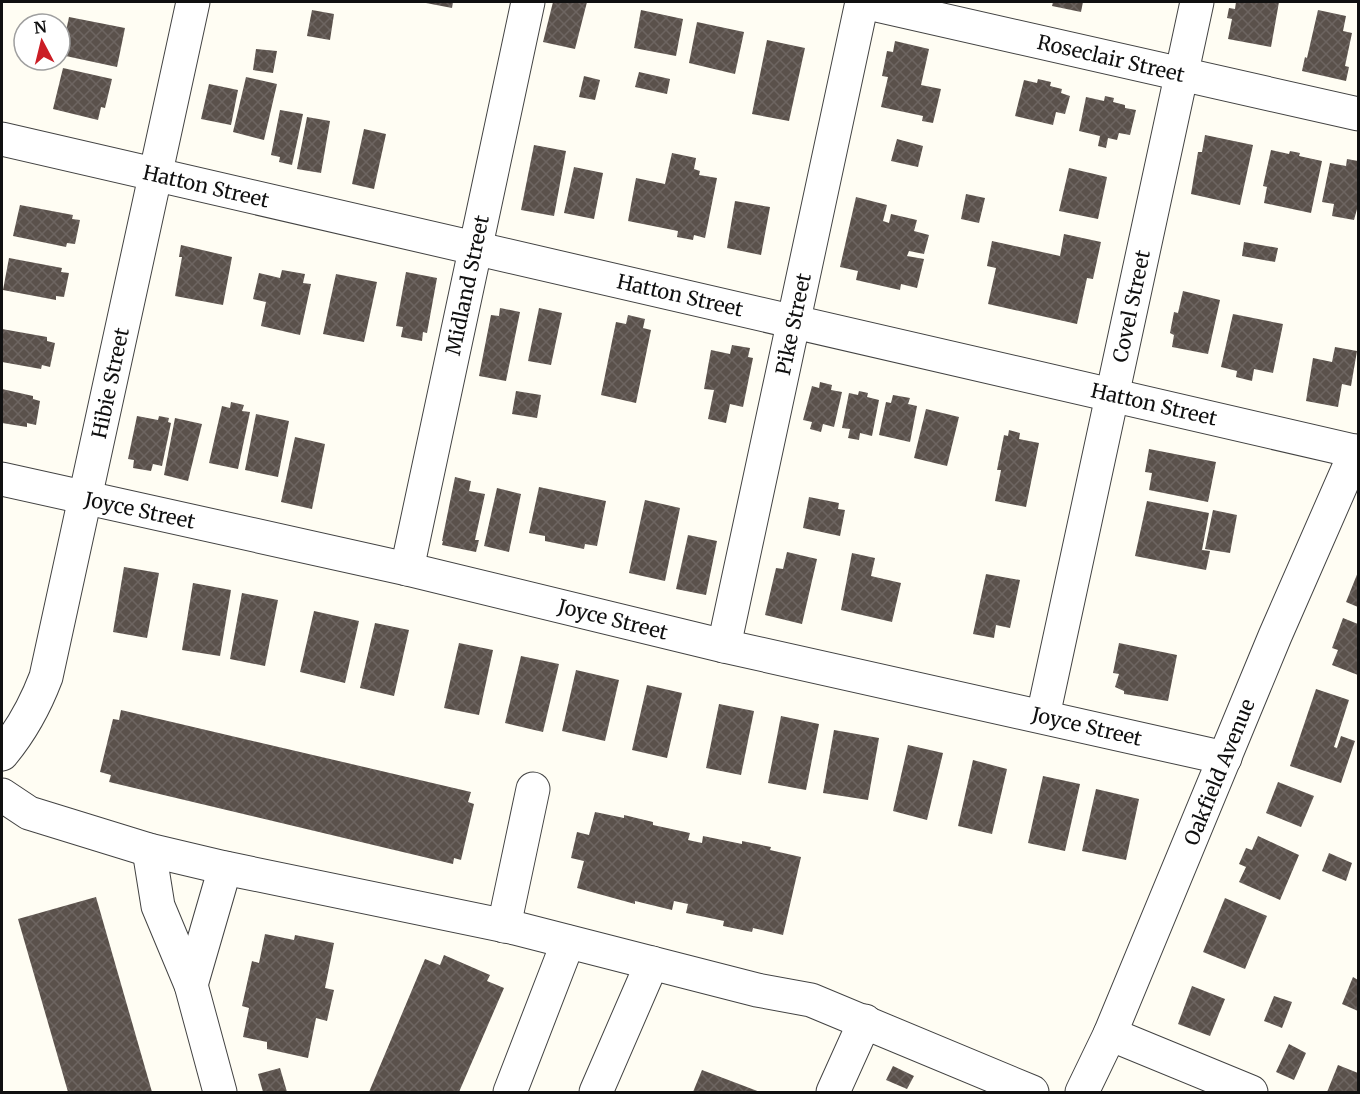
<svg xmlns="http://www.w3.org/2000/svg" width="1360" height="1094" viewBox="0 0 1360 1094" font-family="Merriweather,serif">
<defs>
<pattern id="building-cross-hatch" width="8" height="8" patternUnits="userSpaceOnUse" patternTransform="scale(1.5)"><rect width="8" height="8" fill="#5a514b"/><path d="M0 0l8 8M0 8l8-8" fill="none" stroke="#6d6561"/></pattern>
</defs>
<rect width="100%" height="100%" fill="#fffdf3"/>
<g fill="url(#building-cross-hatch)">
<path d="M553,2H587L575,49L543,42Z"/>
<path d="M1053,2H1083L1081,12L1052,6Z"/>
<path d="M1236,2H1279L1271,47L1228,39L1232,19L1227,18L1229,8L1235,9Z"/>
<path d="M426,3V2H453L452,8Z"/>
<path d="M312,10L334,14L330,40L307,36Z"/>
<path d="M641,10L683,19L676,56L634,48Z"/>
<path d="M1318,10L1346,16L1343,31L1352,33L1345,66L1349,67L1346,81L1302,71L1305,57L1307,58Z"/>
<path d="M69,17L125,28L117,67L61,55Z"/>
<path d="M697,22L744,32L735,74L689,63Z"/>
<path d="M767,40L805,48L789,121L752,114Z"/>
<path d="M895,41L929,49L921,85L941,89L933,123L922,121L923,116L881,107L888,77L882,76L887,51L893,52Z"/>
<path d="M256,49L277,51L273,73L253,70Z"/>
<path d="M63,68L112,79L105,108L101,107L98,120L53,109Z"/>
<path d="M639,72L670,79L667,94L635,87Z"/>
<path d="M584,76L600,80L595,100L579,97Z"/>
<path d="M246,77L277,84L264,140L233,132Z"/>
<path d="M1038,79L1051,82L1050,86L1062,89L1061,93L1070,96L1065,114L1056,112L1053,125L1015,116L1024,80L1037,83Z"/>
<path d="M209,84L238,90L231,125L201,119Z"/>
<path d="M1105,96L1114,98L1113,102L1125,105V108L1136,110L1130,135L1119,133L1117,140L1108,138L1106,148L1098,146L1100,136L1079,131L1086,97L1104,101Z"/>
<path d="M280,110L303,114L292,165L279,162L280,157L271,155Z"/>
<path d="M307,117L330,121L321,173L297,169Z"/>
<path d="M364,129L386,134L374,189L352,184Z"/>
<path d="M1205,135L1253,145L1240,205L1191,194L1198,152H1202Z"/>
<path d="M897,139L923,146L918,167L891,161Z"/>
<path d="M534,145L566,151L554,216L521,210Z"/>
<path d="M1271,150L1289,154L1290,151L1300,153L1299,156L1322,161L1311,213L1264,203L1267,187L1263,186Z"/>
<path d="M672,153L696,158L694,169L700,171L699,175L717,178L705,238L694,235L693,240L677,237L678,231L628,221L636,178L665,184Z"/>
<path d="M1347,159L1358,161V209H1357L1354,220L1332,216L1334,204L1322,202L1330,163L1346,166Z"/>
<path d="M574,167L603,173L594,219L564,213Z"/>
<path d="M1069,168L1107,177L1098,219L1059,211Z"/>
<path d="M966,194L985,198L979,223L961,219Z"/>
<path d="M856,197L887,205L883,221L889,223L891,214L917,220L914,231L929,235L924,254L909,251L907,256L924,259L917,288L901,284L900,290L856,280L858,271L840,267Z"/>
<path d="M735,201L770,207L761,255L727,248Z"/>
<path d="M20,205L73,215L72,219L80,220L75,244L67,243L66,247L13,236Z"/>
<path d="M1064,234L1101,242L1093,279L1087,278L1077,324L988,304L996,268L987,266L992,241L1060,256Z"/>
<path d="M1244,242L1278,248L1275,262L1242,256Z"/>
<path d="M181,245L232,257L223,305L175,296L182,257H179Z"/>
<path d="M9,258L62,268L61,272L69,273L64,297L56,296V300L3,290Z"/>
<path d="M282,270L305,274L303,283L311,284L300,335L261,326L266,302L253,299L259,273L280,278Z"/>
<path d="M406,272L437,278L427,333L423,332L422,341L401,337L403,327L396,326Z"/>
<path d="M336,274L377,282L364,342L323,334Z"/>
<path d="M1183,291L1220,300L1208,354L1172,347L1174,335L1170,333L1174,312L1178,313Z"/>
<path d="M500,308L520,312L506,381L479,376L491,315L499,316Z"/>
<path d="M539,308L562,313L551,365L528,361Z"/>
<path d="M1233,314L1283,324L1273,373L1254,369L1252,381L1236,377L1237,371L1221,367Z"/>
<path d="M628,315L645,319L643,328L651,330L636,403L601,395L616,322L626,324Z"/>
<path d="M2,329L47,337V341L55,343L50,367L42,365L41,369L2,362Z"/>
<path d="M732,345L750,348L748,357L753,358L743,407L730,404L726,423L708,419L714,390L704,389L711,350L730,354Z"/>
<path d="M1335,347L1357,351L1351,386L1342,384L1338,407L1306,401L1313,358L1332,362Z"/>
<path d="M820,382L832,385L831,390L842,392L834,427L823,424L821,432L810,429L812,422L803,420L812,386L819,388Z"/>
<path d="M2,389L33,396V399L40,401L36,425L27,423V427L2,423Z"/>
<path d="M516,391L541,395L537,418L512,414Z"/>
<path d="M859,391L868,393L867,397L879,400L872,436L860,433L859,440L848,438L850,429L842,428L849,393L858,395Z"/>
<path d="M893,395L910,398L908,404L917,406L910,442L879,435L886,402L891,403Z"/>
<path d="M231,402L244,405L242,411L250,412L238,469L209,463L222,406L230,408Z"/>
<path d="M926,409L959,417L947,466L914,458Z"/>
<path d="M256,414L289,421L278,477L245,470Z"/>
<path d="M137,416L158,420L159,416L169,418L168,422L171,423L162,466L153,464L151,471L133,468L134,460L128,459Z"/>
<path d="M175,418L202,424L188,481L164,475Z"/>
<path d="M1009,430L1020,433L1019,439L1039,443L1026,507L995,501L1001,470H997L1004,435L1008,436Z"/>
<path d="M295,437L325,444L312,509L281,502Z"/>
<path d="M1149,449L1216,462L1208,502L1149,490L1152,473L1145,472Z"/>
<path d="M455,477L471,481L469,491L485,494L475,540H479L476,552L442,545L443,541H442Z"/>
<path d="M539,487L606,501L597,546L585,544L584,549L545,541V536L529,533Z"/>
<path d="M497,488L521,494L509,552L484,546Z"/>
<path d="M809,497L839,503L838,509L845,510L840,536L803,528Z"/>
<path d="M645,500L680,508L665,581L629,573Z"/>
<path d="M1147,501L1209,513L1202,550L1210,551L1206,570L1135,556Z"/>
<path d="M1213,510L1237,515L1230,553L1205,549Z"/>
<path d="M688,535L717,541L706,595L676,589Z"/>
<path d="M787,552L817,559L802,624L765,615L776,568L783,569Z"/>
<path d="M852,553L875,558L871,576L901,583L892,622L841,610Z"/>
<path d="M124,567L159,573L147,638L113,632Z"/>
<path d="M1358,572V607L1346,602Z"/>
<path d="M986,574L1020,580L1010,628L996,625L994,638L973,634Z"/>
<path d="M193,583L231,590L220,656L182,650Z"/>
<path d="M242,593L278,600L265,666L230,659Z"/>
<path d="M314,611L359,621L345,683L300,672Z"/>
<path d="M1343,618L1358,624V675L1332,665L1338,650L1332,648Z"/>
<path d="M375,623L409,630L394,696L360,688Z"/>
<path d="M459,643L493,650L479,715L444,708Z"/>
<path d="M1119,643L1177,655L1168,701L1124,694V691L1115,687L1119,674L1113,673Z"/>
<path d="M521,656L559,664L543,732L505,723Z"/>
<path d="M576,670L619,680L605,741L562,731Z"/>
<path d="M647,685L682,693L667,758L632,750Z"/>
<path d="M1316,689L1349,700L1334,747L1337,748L1341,736L1355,741L1341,783L1290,766Z"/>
<path d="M719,704L754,711L741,775L706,768Z"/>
<path d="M121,710L471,792L468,802L474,804L461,860L454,858L453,864L109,782L111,775L100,772L113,719L119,720Z"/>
<path d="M781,716L819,724L806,790L768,783Z"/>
<path d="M834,730L879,738L868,800L823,793Z"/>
<path d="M908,745L943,753L927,820L893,811Z"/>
<path d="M973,760L1007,769L992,834L958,826Z"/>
<path d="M1043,776L1080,784L1065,851L1028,843Z"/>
<path d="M1278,782L1314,796L1301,827L1266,813Z"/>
<path d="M1096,789L1139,799L1126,860L1082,851Z"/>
<path d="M595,812L624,818V815L653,822V825L690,833L688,840L702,843L703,836L742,844V841L771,847L770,850L801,857L783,935L753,928L752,932L723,926L724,921L686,913L688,904L674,901L672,910L635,901V904L577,888L584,861L571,858L577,832L589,835Z"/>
<path d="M1258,836L1299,855L1280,900L1239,882L1246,867L1239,864L1246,848L1252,850Z"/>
<path d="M1329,853L1352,863L1346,881L1322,871Z"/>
<path d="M96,897L152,1092H68L18,919Z"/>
<path d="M1225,898L1267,916L1245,969L1203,952Z"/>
<path d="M265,934L294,940L295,935L334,943L325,988L334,990L327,1021L316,1018L308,1058L267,1049V1042L243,1037L249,1008L242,1006L252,961L259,963Z"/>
<path d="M444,955L490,975L487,981L504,988L459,1092H369L425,959L440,965Z"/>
<path d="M1353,977L1358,980V1011L1342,1004Z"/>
<path d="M1192,986L1225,999L1210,1036L1178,1024Z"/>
<path d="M1274,996L1292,1002L1282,1028L1264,1021Z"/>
<path d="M1289,1044L1306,1053L1294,1080L1276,1072Z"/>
<path d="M1338,1065L1358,1073V1092H1327Z"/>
<path d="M893,1066L914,1076L907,1089L886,1080Z"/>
<path d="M280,1068L287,1092H263L258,1074Z"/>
<path d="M702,1070L760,1092H693Z"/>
</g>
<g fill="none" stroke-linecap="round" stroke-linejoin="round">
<defs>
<g id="street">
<path d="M863,2L1358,114"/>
<path d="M2,139L1358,452"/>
<path d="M2,479L407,569L724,646L1225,758"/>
<path d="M407,569L528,2"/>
<path d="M724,646L862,2"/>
<path d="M1043,716L1197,2"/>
<path d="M2,754C22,730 35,706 46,677L193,2"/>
<path d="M2,795L29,813L149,850L225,868L515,928L757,990L811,1000L1032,1092"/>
<path d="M149,850L158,906L191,985L220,1092"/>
<path d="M504,926L533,789"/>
<path d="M191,985L225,868"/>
<path d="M1110,1034L1251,1092"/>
<path d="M510,1092L568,942"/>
<path d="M596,1092L652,963"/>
<path d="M833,1092L865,1021"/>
<path d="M1082,1092L1110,1034L1275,636L1356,451"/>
</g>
</defs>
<use href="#street" stroke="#434343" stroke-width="35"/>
<use href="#street" stroke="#fff" stroke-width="33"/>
</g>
<g text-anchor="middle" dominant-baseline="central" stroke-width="6" stroke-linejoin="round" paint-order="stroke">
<g font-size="20" fill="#101010" stroke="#fff">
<text transform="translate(1111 58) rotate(13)">Roseclair Street</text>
<text transform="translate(206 186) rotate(13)">Hatton Street</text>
<text transform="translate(467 285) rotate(-78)">Midland Street</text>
<text transform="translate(680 295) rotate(13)">Hatton Street</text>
<text transform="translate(1131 306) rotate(-78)">Covel Street</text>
<text transform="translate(793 324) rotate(-78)">Pike Street</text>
<text transform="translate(110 383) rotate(-78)">Hibie Street</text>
<text transform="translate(1154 404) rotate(13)">Hatton Street</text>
<text transform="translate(140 510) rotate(12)">Joyce Street</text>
<text transform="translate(613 619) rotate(14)">Joyce Street</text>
<text transform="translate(1087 726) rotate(13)">Joyce Street</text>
<text transform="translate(1219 772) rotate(-68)">Oakfield Avenue</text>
</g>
</g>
<rect width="1360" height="1094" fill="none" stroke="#101010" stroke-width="6"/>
<g transform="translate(42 42) rotate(353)"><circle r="28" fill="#ffffff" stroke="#9f9f9f" stroke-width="1.5"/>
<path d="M0-4.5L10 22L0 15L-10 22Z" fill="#cb1d25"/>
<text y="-9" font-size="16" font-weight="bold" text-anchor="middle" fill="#101010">N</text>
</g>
</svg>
